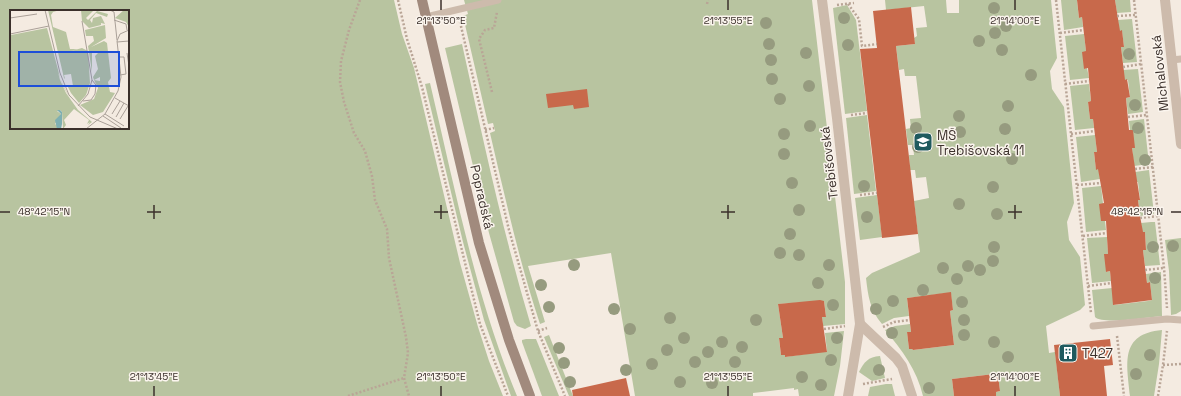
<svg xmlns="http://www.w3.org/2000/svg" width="1181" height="396" viewBox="0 0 1181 396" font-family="'Space Grotesk',sans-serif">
<rect width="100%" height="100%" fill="#f4ebe1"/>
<g fill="#b8c4a0" fill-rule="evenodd">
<path d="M0,0H394L402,34L414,68L460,263L478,327L489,361L503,396H0ZM11,11H128V128H11Z"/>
<path d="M464,0H812L845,282V324L823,326L822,317H826L824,301L778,304L783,338L779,339L781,355H785V357L827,351L825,333L844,331L840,366L834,396H799L798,389L794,390V388L753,393V396H635L611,253L528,266L545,322L540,324C519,261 505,197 490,133L495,131L493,123L488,124L463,16L468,14Z"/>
<path d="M885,0H946L947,13H959V0H1051L1057,58L1050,71L1052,89L1064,107L1074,203L1067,222L1069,240L1080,257L1085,305L1080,310L1046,326L1049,353L1055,352L1060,396H996V392L1000,391L998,375H994V374L952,379L954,396H923C917,370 902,350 885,330L895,326L910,324L911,332H907L909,349H912L913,350L954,345L950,311L953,310L951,294L948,293L907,298L909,316L894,318L882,324C870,310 868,296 866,278L872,273L920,252L914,201L929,198L926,177L916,178L915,170H910L909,155H914L913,145H908L906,129L911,128L910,119L921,118L916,76H905L904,69L899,70L896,46L915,44L914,38L917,36L916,28L927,27L924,6L886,10Z"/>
<path d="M1061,0H1080L1077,1L1079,18L1082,17L1083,27L1064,30Z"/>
<path d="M1115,0H1130L1131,12L1117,13Z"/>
<path d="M847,5L856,20L867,111L845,114L833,8Z"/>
<path d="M1132,19L1137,62L1123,63L1121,47H1124L1122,31H1119L1118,20Z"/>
<path d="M1084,34L1086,51L1084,69L1087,68L1089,78L1070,80L1065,36Z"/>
<path d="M462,44C483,139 503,233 531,326L525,329L517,326L514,322L489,233L445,48Z"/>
<path d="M1138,69L1143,112L1128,114L1126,98L1130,97L1128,80H1124L1123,70Z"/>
<path d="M430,83C455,188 475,296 517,396H511L484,320L463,242L425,84Z"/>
<path d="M1089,84L1091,101L1088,102L1090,119H1093L1094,128L1075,130L1070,86Z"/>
<path d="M867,115L876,191L854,194L846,118Z"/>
<path d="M1144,119L1149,164L1134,166L1132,148L1133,130H1130L1129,121Z"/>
<path d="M1095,135L1097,152L1094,153L1096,169H1099L1100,179L1081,182L1076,137Z"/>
<path d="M1149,170L1154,214L1140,216L1138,200L1140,199L1138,182H1136L1135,172Z"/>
<path d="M1101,186L1106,230L1086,232L1082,188Z"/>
<path d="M877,195L882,237L860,240L855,198Z"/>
<path d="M1151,222H1155L1160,265L1145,266L1143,250L1146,249L1145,232H1142L1141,223Z"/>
<path d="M1107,237L1108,254L1106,272L1110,271L1111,281L1092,283L1087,238Z"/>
<path d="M1181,238V311L1176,314L1171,315L1169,271L1165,240Z"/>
<path d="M1161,272L1162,316C1149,317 1103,325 1095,317L1092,290L1112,288L1114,305L1148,301L1152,300L1150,282L1147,283L1146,274Z"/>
<path d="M1162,330L1159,364L1154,396H1130C1127,364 1119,334 1162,330Z"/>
<path d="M549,335L573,396H569L544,337Z"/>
<path d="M526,339H536L559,396H542L522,342V340Z"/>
<path d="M880,356L885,378L872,381L859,372C864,362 868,357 880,356Z"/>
<path d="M886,384H892L895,396H868L870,387Z"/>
</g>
<g fill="#c8694b">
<path d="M1077,0H1115L1120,31L1122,30L1124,47H1121L1125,80L1127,79L1130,97L1126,98L1129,130H1133L1135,148H1132L1140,200H1138L1140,216L1143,232H1145L1146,250H1143L1147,283L1150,282L1152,300L1113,305L1110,271L1106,272L1104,254H1108L1106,221H1101L1099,204L1104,203L1098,169L1096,170L1094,152H1097L1093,119H1090L1088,102L1091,101L1088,68L1084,69L1082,52L1086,51L1082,17L1079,18Z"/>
<path d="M911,7L915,44L896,46L918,234L882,238L860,49L877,48L873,11Z"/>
<path d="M587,89L589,107L574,109L573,105L548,108L546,94Z"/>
<path d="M951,292L953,310L950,311L954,345L913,350L912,349H909L907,332H911L907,298Z"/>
<path d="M820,300L824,301L826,317H822L827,352L785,357V355H781L779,338H783L778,304Z"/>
<path d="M1110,339L1113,365L1104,366L1107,396H1060L1054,345Z"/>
<path d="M994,374V375H998L1000,391L996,392V396H954L952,379Z"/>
<path d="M626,378L630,396H573L572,390Z"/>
</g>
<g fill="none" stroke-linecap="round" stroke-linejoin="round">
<g stroke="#b9a596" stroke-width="2.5" stroke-dasharray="2 2" stroke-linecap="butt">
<path d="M360,0L349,30L341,61L340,82L344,102L354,133L365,151L372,176L375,200L387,229L389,258L406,337L408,353L404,378L409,396"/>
<path d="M398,0L407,39L422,87L480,324L508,396"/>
<path d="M1056,0L1091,313"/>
<path d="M1134,0L1164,268L1167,308"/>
<path d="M707,4L708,0"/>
<path d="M848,4L859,19L862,46L877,44"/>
<path d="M837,5L854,3"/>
<path d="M1117,16L1135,15"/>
<path d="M460,22L509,230L538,331L565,396"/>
<path d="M1060,33L1084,30"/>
<path d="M1123,67L1141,64"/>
<path d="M1065,84L1089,81"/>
<path d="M492,92L479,39L485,30L494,28L497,12"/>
<path d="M851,115L867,113"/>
<path d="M1128,117L1147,115"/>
<path d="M485,130L494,128"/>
<path d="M1071,134L1095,131"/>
<path d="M1135,169L1153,167"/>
<path d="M1077,185L1101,183"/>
<path d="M860,195L877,193"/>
<path d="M1140,218L1158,216"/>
<path d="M1083,236L1106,233"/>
<path d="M1145,270L1164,268"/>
<path d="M1088,286L1111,283"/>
<path d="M883,327L894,322L909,320"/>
<path d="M824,329L845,326"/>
<path d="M538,331L547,328"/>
<path d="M1117,336L1124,396"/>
<path d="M1163,365L1181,364"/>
<path d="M863,384L892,379"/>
<path d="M348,396L404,378"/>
<path d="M1158,396L1163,365L1167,331"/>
</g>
<g stroke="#cdbbac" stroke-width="7">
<path d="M426,17L498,0"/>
<path d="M1172,60L1181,59"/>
<path d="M1093,326L1167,319L1181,320"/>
</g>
<g stroke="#cdbbac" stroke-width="10">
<path d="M822,0L837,118L860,324L848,396"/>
<path d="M1165,0L1181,144"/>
<path d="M860,324L896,358L902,366L912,396"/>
</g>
<path stroke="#a18a7d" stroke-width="10" d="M422,0L479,243L509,340L530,396"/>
</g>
<g fill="#969b7f">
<circle cx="994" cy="8" r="6"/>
<circle cx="844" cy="18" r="6"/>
<circle cx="766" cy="23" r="6"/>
<circle cx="1006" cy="26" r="6"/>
<circle cx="995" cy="33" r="6"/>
<circle cx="979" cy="41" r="6"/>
<circle cx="769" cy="44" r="6"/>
<circle cx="848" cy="45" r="6"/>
<circle cx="1002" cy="50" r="6"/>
<circle cx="806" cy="53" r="6"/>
<circle cx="1129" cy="54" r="6"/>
<circle cx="771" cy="60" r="6"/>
<circle cx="1031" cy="75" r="6"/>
<circle cx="772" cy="79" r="6"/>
<circle cx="809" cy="86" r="6"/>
<circle cx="780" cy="99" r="6"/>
<circle cx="1135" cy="105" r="6"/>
<circle cx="1008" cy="106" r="6"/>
<circle cx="959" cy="116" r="6"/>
<circle cx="810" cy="126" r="6"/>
<circle cx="916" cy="128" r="6"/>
<circle cx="1138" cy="128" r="6"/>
<circle cx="1005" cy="129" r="6"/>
<circle cx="960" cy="132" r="6"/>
<circle cx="784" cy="134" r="6"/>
<circle cx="918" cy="147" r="6"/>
<circle cx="784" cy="154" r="6"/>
<circle cx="1012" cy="159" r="6"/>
<circle cx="1145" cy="160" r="6"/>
<circle cx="792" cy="183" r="6"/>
<circle cx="864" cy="186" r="6"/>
<circle cx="993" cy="187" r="6"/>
<circle cx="959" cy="204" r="6"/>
<circle cx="799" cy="210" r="6"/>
<circle cx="997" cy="214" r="6"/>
<circle cx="867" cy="217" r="6"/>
<circle cx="790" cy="234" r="6"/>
<circle cx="1173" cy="246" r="6"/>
<circle cx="994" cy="247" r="6"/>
<circle cx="1153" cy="247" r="6"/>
<circle cx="780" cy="253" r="6"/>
<circle cx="799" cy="255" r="6"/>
<circle cx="993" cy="261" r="6"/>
<circle cx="574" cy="265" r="6"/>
<circle cx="829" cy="265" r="6"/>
<circle cx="968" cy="266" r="6"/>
<circle cx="943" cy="268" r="6"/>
<circle cx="980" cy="270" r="6"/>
<circle cx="1155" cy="278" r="6"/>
<circle cx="957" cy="279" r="6"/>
<circle cx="818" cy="283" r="6"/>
<circle cx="541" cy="285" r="6"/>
<circle cx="923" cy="290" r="6"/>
<circle cx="893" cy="301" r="6"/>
<circle cx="962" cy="302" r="6"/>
<circle cx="833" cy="305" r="6"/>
<circle cx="549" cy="307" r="6"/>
<circle cx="614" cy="309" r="6"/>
<circle cx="876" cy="309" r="6"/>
<circle cx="670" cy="318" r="6"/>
<circle cx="756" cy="320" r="6"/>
<circle cx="964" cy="320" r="6"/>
<circle cx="630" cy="329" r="6"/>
<circle cx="892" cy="333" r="6"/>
<circle cx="964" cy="335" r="6"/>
<circle cx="684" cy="338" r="6"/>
<circle cx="837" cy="338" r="6"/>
<circle cx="722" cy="342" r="6"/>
<circle cx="994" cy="342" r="6"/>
<circle cx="742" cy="347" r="6"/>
<circle cx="559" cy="348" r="6"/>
<circle cx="667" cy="350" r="6"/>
<circle cx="708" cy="352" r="6"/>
<circle cx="1150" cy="355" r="6"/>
<circle cx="1008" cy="357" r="6"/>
<circle cx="831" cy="360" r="6"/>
<circle cx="695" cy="362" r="6"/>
<circle cx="735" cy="362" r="6"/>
<circle cx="564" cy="363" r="6"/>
<circle cx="652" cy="364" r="6"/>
<circle cx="626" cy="370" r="6"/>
<circle cx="879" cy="370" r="6"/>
<circle cx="1136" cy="374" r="6"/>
<circle cx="802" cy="377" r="6"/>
<circle cx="570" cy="382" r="6"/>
<circle cx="680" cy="382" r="6"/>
<circle cx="712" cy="383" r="6"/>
<circle cx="821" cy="385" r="6"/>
<circle cx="929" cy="388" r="6"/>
</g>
<path fill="none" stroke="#3b302b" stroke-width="1.5" d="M441,0V10M728,0V10M1015,0V10M154,205V219M441,205V219M728,205V219M1015,205V219M0,212H10M147,212H161M434,212H448M721,212H735M1008,212H1022M1171,212H1181M154,386V396M441,386V396M728,386V396M1015,386V396"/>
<defs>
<symbol id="school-square" viewBox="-11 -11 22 22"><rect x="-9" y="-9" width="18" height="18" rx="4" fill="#1f5a5e" stroke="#fbf5ee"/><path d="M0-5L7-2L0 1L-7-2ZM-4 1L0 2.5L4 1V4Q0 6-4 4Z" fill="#fff"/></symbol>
<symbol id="building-square" viewBox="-11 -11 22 22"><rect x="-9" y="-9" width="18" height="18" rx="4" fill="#1f5a5e" stroke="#fbf5ee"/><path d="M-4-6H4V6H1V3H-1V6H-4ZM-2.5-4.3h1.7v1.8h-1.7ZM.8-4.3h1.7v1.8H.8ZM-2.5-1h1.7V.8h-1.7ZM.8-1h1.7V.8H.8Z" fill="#fff"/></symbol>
</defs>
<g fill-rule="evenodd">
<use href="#school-square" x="912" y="131" width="22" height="22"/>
<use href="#building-square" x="1057" y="342" width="22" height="22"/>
</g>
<g text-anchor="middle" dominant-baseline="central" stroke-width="3" stroke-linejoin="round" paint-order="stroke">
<g font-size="13" fill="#3b302b" stroke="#fbf5ee">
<text transform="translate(1160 73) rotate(-96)">Michalovská</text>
<text transform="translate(829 163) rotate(-97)">Trebišovská</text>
<text transform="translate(482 197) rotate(77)">Popradská</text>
</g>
<g font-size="13" fill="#3b302b" stroke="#fbf5ee" text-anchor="start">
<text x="937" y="135">MŠ<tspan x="937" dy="15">Trebišovská 11</tspan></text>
<text x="1082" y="353">T427</text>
</g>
</g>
<g transform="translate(10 10)">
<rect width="119" height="119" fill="#f4ebe1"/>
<path d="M38,0H50L43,2L41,5L43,17L56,22L60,39H67L61,41L72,38L78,41L80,73L76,85L69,93L61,83L55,71L58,77L63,76L61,64L54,65L55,69L54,68ZM71,0H84L76,8L78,10L87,1L98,4L97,7L86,3L80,10L82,13L83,8L91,6L95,14L91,13V15L79,18L72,11ZM114,0H119V17L116,12L105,8ZM95,15L96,28L81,37L94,31L97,33L101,68L98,72L100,82L105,83L93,102L83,105L70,95L84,89L88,78L84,70L90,71V67L84,70L83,67L88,59L85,46L88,43L82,42V62L78,36L84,31L83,26H76L75,20ZM37,18L51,71L61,90L53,76L48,62L50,70L56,83L68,100L82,112L78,115L80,112L77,114L79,110L64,99L54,110L56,115L53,119L52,102L50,100L47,101L51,104L45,114L48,116L47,119H0L1,25Z" fill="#b8c4a0"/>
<path d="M50,100L52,102V114L51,119H47L45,110L51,104L47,100Z" fill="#7fb0b2"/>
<path fill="none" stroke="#aaa098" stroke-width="1" d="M35,0L50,63L59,85L80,107L108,119M100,0L104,2L107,30M0,8L27,4M104,10L116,14L117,20M0,24L39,16M107,32L119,31M117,43L119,56M108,47H114L116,64L110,65M105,88L119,96M73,91L81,90L85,84L86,75L82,70M68,96L78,84L82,70L72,11M95,104L114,116M102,104L110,91M93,106L111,118M106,107L114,93M110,109L118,96M76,119L95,104L108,81L111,67L107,31L110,24L119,20"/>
<path fill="#1d4ed8" fill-opacity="0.15" stroke="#1d4ed8" stroke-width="2" d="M9,42H109V76H9Z"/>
<rect width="119" height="119" fill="none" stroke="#3b302b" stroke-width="2"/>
</g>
<g font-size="10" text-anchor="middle" fill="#3b302b" stroke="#fbf5ee" stroke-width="3" stroke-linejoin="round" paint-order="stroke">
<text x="441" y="24">21°13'50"E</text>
<text x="728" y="24">21°13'55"E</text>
<text x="1015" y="24">21°14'00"E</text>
<text x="44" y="215">48°42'15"N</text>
<text x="1137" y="215">48°42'15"N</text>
<text x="154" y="380">21°13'45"E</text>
<text x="441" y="380">21°13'50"E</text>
<text x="728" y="380">21°13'55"E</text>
<text x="1015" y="380">21°14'00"E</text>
</g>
</svg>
